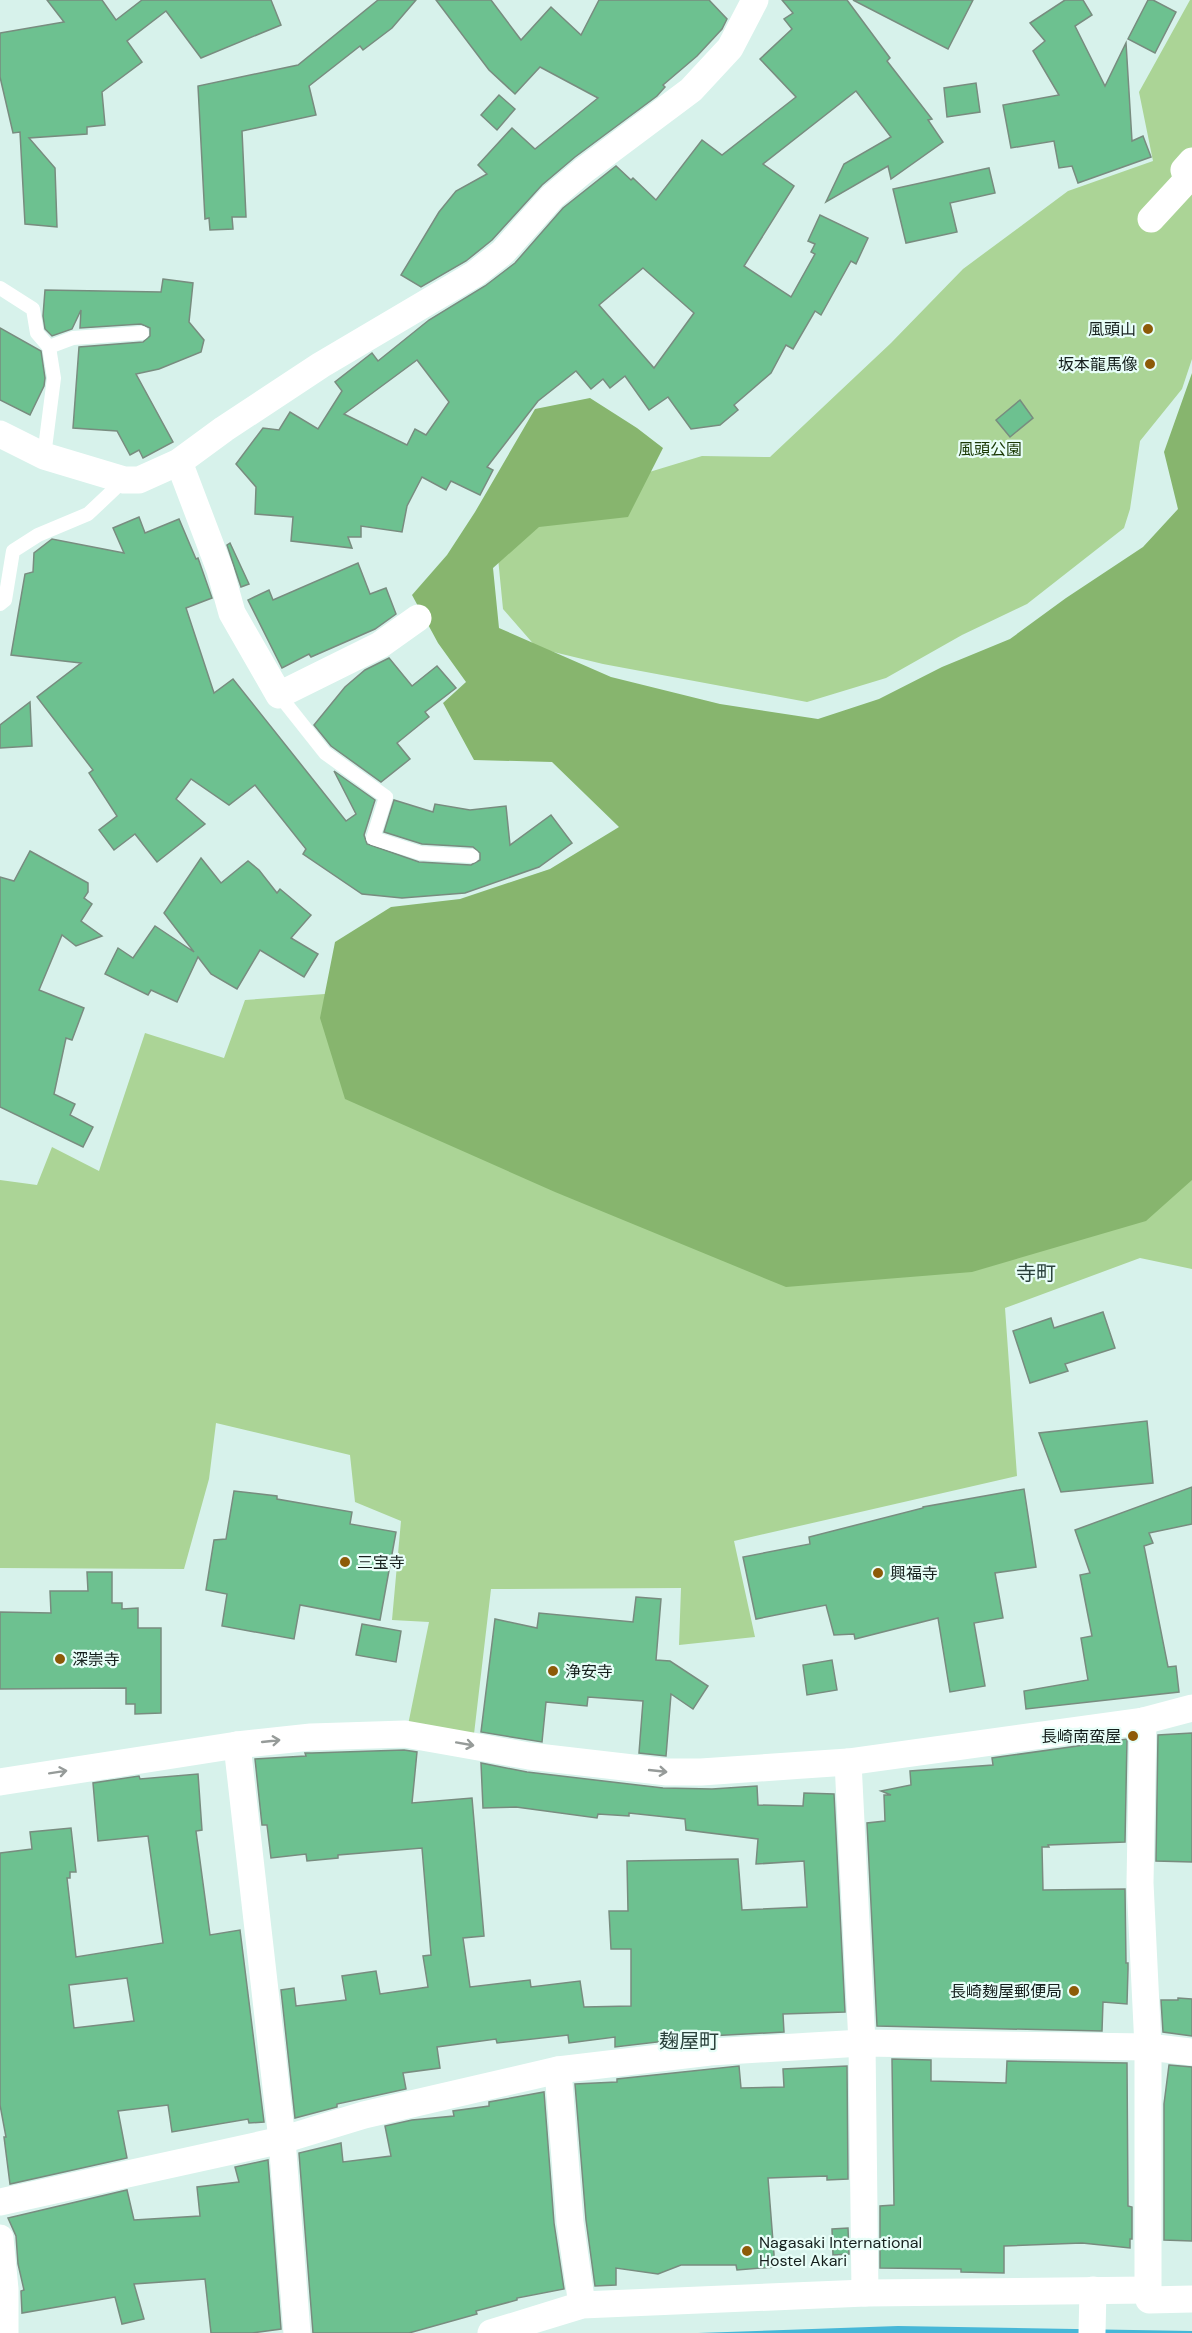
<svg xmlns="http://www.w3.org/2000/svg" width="1192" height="2333" viewBox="0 0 1192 2333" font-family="'DM Sans','Noto Sans JP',sans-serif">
<rect width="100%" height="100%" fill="#d7f2eb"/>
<g fill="#abd496">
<path d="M1190,0H1192V359L1182,389L1140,441L1130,509L1124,528L1027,604L962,635L886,678L807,702L603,664L537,648L503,609L498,558L537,510L633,477L702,456L770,457L891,343L963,269L1068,191L1153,161L1139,92Z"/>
<path d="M672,968L1192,1046V1269L1140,1258L1005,1308L1017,1476L734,1541L755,1637L679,1645L681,1588L491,1589L474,1734L408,1725L429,1622L392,1620L401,1521L355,1502L350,1455L216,1423L209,1479L184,1569L0,1568V1180L37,1185L52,1147L99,1171L145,1033L224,1058L245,1000Z"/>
</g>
<path fill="#87b56e" d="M1192,373V1180L1146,1221L972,1272L786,1287L555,1192L345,1099L320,1018L335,942L391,907L460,899L550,869L619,827L552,762L474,760L443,703L466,682L438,643L412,595L447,555L475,512L535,409L590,398L637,428L663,448L628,517L539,527L493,568L499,628L611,677L720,704L818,719L879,699L942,667L1010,639L1066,598L1143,547L1178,509L1164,452Z"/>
<path fill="#46b7d7" d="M898,2326L1192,2331V2333H698Z"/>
<g fill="#6dc190" stroke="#788c7f" stroke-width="1.5" fill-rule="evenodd">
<path d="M47,0H102L116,20L142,0H271L281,25L201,58L166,11L127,41L142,62L102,92L105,125L87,127V134L29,138L55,168L57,227L25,224L20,132L13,133L0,77V33L64,22Z"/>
<path d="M378,0H416L392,28L363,50L360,46L309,86L316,115L242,131L246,217H232L233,229L210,230L209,218L205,219L198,86L298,65Z"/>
<path d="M436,0H491L521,40L551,7L581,35L599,0H709L727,19L722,29L697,56L663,85L665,87L657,96L575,157L542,185L492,240L466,261L421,287L401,275L439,212L456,191L487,174L478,165L512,128L535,149L598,98L540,67L515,94L489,70Z"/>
<path d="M782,0H847L890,58L887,61L932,119L928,120L943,142L891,179L888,166L826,202L844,164L891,137L856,91L763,164L794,186L744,266L791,297L815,254L811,252L815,244L808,241L820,215L868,238L856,264L851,261L821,315L815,311L793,349L786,345L771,373L734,405L738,410L720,425L691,429L668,397L649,410L625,376L610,388L603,379L591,389L576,371L538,401L487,467L493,470L480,495L451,481L446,490L422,477L407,506L402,532L361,526V537H348L352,548L291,541L293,517L255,514L256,487L236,464L263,428L279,430L290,412L318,429L342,391L335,382L372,353L378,361L429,320L485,286L515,263L563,208L616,166L631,180L633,178L656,200L702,140L722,155L796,97L760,59L792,29L784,19L793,13ZM643,268L694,313L654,368L599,305ZM417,360L449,402L426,435L415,429L407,445L344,414Z"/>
<path d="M853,0H973L948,49Z"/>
<path d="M1065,0H1083L1092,15L1075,26L1105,86L1126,43L1132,141L1143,136L1151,157L1078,183L1072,166L1059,168L1054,141L1011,148L1003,105L1059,95L1033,51L1045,41L1030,23Z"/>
<path d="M1148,0H1153L1176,12L1155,53L1128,39Z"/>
<path d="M976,83L980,112L947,117L944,88Z"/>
<path d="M499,95L515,109L497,130L481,115Z"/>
<path d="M989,168L995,193L950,203L957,232L906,243L893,189Z"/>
<path d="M163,279L193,283L189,322L204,340L201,352L159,369L136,374L173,442L143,458L139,450L130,455L117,431L73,428L79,347L143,342L150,336V328L141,324L80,328L81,310L72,329L52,336L45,329L43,316L45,290L161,292Z"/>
<path d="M0,328L41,351L45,378L44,386L30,415L0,400Z"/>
<path d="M1020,400L1033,418L1010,437L996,420Z"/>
<path d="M139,517L145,533L179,519L196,559L198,558L212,598L186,608L214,693L233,679L346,821L356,814L334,771L375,800L364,835L367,844L419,862L471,865L480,860V853L473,847L422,844L384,832L394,800L433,812L435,804L470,810L506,806L510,845L551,815L572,843L539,867L465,893L402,898L362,894L303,854L306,849L255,785L229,805L191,779L176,799L205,824L157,862L135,834L114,850L99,830L117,816L89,773L93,770L37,697L81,663L11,655L25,574L33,572L34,553L52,539L124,553L113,528Z"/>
<path d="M230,543L249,584L241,587L227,545Z"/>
<path d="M358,563L370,594L386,588L396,614L375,629L311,657L309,654L282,668L248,600L269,590L273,600Z"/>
<path d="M389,658L412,686L437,666L456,688L425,712L429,717L397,743L410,759L381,782L331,746L314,725L345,687L365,670Z"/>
<path d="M30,702L32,746L0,748V725Z"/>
<path d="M30,851L88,883V892L84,898L92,904L81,921L102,936L76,946L62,935L39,990L84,1008L72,1040L66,1038L54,1094L75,1104L70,1115L93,1127L83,1147L0,1107V877L14,881Z"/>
<path d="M201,858L221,883L248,861L259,870L277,893L280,889L311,915L291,938L318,954L304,977L260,950L237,989L211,974L198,957L177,1002L151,990L148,995L105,974L118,948L133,958L155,926L194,952L164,913Z"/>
<path d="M1103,1312L1115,1348L1065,1364L1068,1371L1030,1383L1013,1331L1051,1318L1054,1328Z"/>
<path d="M1147,1421L1153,1483L1061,1492L1039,1433Z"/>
<path d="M1192,1487V1524L1149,1533L1153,1543L1144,1546L1168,1667L1176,1666L1179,1692L1026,1709L1024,1691L1088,1680L1081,1638L1092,1636L1080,1575L1090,1573L1075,1530Z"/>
<path d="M1024,1489L1036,1567L995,1573L1003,1618L974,1623L985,1686L950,1692L938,1618L855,1639L854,1634L834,1635L826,1605L756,1619L743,1557L810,1544L809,1537L923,1508V1507Z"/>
<path d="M234,1491L277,1496V1499L352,1512L350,1524L396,1532L380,1620L300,1605L294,1639L222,1626L227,1594L206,1590L214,1540L226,1539Z"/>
<path d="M87,1572H112V1603H122V1609L138,1608V1628H161V1713L135,1714V1704H126V1688L0,1689V1612L51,1613L50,1591H88Z"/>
<path d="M636,1597L661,1599L656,1660L670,1661L708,1686L693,1709L671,1694L666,1756L639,1753L643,1701L588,1697L587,1706L546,1702L542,1742L481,1732L495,1619L537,1628L539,1613L633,1622Z"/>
<path d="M362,1624L401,1631L396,1662L356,1655Z"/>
<path d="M832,1660L837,1690L807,1695L803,1665Z"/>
<path d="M1192,1733V1862L1156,1861L1158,1735Z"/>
<path d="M1127,1739L1125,1842L1048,1845L1049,1847H1042L1043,1890L1125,1889L1126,1963H1128V1969L1127,2004L1103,2002L1102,2031L877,2026L867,1823L885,1821L884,1795H891L881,1791L911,1785L910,1771L993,1765L992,1758Z"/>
<path d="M404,1750L417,1752L412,1803L472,1798L484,1936L463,1938L470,1987L530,1980L531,1987L580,1981L584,2007L631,2006V1949H611L609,1911H628L627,1861L738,1859L742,1910L807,1907L804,1861L756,1864L758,1839L686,1830L685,1819L629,1813V1816L598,1814L597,1818L516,1807L483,1808L481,1763L527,1772L663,1788L712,1789L757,1786L758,1805L803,1806L804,1793L834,1794L845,2012L783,2014L784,2032L708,2036L615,2047V2037L569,2043L568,2035L497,2043L496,2039L437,2047L440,2068L403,2073L406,2089L337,2104V2107L295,2118L281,1990L294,1988L296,2006L346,2000L342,1976L376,1971L380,1994L428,1987L423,1956L431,1955L422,1848L338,1855V1858L307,1861L306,1854L271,1858L267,1825H262L255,1759L306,1756L305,1753H312Z"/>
<path d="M198,1774L202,1830L196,1831L210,1935L240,1930L264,2122L249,2123L248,2119L172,2132L168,2105L118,2111L127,2158L10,2184L4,2137H6L0,2105V1853L32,1849L30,1832L71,1828L76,1872H70V1878H67L76,1957L163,1943L148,1836L98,1841L93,1783L139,1776L140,1779ZM127,1978L134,2021L74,2028L69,1985Z"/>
<path d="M1178,1998L1192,1999V2036L1163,2032L1161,2000H1178Z"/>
<path d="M892,2059L931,2060V2081L1006,2083L1007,2061L1127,2063L1128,2206L1132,2207V2239H1130V2248L1082,2243L1004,2246V2273L961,2272V2269L880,2268V2206L894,2205Z"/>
<path d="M1169,2065L1192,2067V2241L1164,2240V2104Z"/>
<path d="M739,2066L741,2088L784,2087L783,2069L847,2066L848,2179L827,2180V2176L768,2178L775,2267L737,2270L736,2265H681L658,2274L616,2268V2285L595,2286L586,2220L575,2084L617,2082V2079Z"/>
<path d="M544,2092L554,2223L564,2289L517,2298V2300L476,2311L477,2314L409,2333H313L299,2153L341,2143L343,2162L391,2156L385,2126L412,2120L454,2116L453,2111L489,2106V2102Z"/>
<path d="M268,2160L281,2329L252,2333H211L205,2279L134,2284L144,2319L122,2324L115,2297L22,2313L21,2291L24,2290L18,2264L16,2236L8,2218L127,2190L134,2220L200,2216L197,2187L239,2182L235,2167Z"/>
<path d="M848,2228L849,2254L833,2255L832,2229Z"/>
</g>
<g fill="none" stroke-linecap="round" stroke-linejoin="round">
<g stroke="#fff" stroke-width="14">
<path d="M0,288L33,309L37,333L49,347L54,378L44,456"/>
<path d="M49,347L73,338L142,333"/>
<path d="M0,604L5,600L13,551L38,535L88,514L124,480"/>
<path d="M279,695L325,753L386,797L373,838L420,853L472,856"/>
</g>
<g stroke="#fff" stroke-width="27">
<path d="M1151,219L1187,180L1184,170L1192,161"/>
<path d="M0,434L44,456L124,480H139L179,462L224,429L321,365L475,274L503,252L552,197L584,170L691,90L730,48L755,0"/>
<path d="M179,462L220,570L232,613L279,695L380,645L418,618"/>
<path d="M1143,1721L1140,1883L1148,2047V2290L1149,2300L1192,2299"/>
<path d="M237,1745L282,2140L297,2333"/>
<path d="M848,1762L862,2043L865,2293"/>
<path d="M0,1782L237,1745L311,1737L405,1734L529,1756L667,1772H701L848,1762L1143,1721L1192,1708"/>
<path d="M558,2070L570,2222L582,2305"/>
<path d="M0,2202L282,2140L364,2115L558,2070L710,2052L862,2043L1148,2047L1192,2052"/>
<path d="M0,2238L5,2289V2333"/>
<path d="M491,2333L582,2305L865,2293L1148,2290"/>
<path d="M1092,2333L1093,2290"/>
</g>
</g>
<defs><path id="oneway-shaft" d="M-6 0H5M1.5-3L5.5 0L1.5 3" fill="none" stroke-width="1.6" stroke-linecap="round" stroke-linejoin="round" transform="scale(1.5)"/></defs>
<g stroke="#969b99">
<use href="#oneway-shaft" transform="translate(271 1741) rotate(-6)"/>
<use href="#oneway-shaft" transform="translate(465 1744) rotate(10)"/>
<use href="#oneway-shaft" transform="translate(658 1771) rotate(6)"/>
<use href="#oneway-shaft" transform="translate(58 1772) rotate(-9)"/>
</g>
<g fill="#8d5b08" stroke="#e8fef8" stroke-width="2">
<circle cx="1148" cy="329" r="6"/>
<circle cx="1150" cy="364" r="6"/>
<circle cx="345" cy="1562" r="6"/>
<circle cx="878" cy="1573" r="6"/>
<circle cx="60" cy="1659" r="6"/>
<circle cx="553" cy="1671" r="6"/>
<circle cx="1133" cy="1736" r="6"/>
<circle cx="1074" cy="1991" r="6"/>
<circle cx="747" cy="2251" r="6"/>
</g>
<g text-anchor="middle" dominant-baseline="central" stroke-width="4.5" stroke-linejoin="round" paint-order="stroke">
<g font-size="16" fill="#16201d" stroke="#e8fef8" text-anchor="start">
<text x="1136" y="329" text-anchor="end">風頭山</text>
<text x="1138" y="364" text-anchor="end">坂本龍馬像</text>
<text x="357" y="1562">三宝寺</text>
<text x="890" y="1573">興福寺</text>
<text x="72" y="1659">深崇寺</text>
<text x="565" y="1671">浄安寺</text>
<text x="1121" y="1736" text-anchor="end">長崎南蛮屋</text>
<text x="1062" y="1991" text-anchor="end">長崎麹屋郵便局</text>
<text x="759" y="2242">Nagasaki International<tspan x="759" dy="18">Hostel Akari</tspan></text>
</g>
<g font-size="16" fill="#1a3804" stroke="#e8fef8">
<text x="990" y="449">風頭公園</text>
</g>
<g font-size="20" fill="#2a413b" stroke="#e8fef8">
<text x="1036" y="1273">寺町</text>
<text x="689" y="2041">麹屋町</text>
</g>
</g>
</svg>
